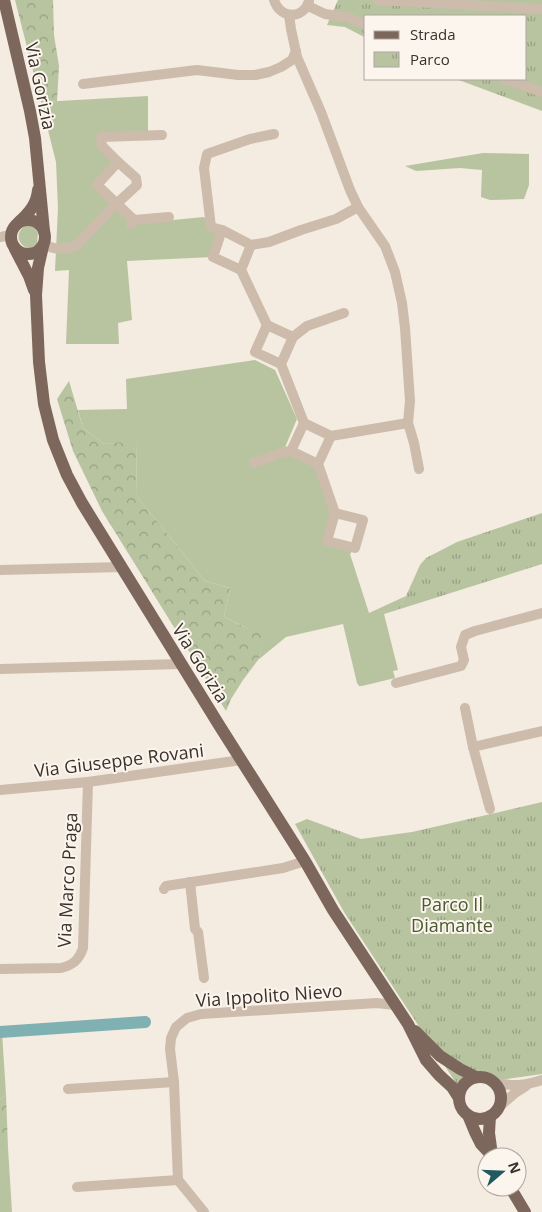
<svg xmlns="http://www.w3.org/2000/svg" width="542" height="1212" viewBox="0 0 542 1212" font-family="'Open Sans',sans-serif">
<defs>
<pattern id="forest-crowns" width="20" height="18" patternUnits="userSpaceOnUse" patternTransform="scale(1.25)"><rect width="20" height="18" fill="#b8c4a0"/><path d="M2 6a3 3 0 1 1 6 0M12 15a3 3 0 1 1 6 0" fill="none" stroke="#97a083"/></pattern>
<pattern id="park-tufts" width="24" height="20" patternUnits="userSpaceOnUse" patternTransform="scale(1.25)"><rect width="24" height="20" fill="#b8c4a0"/><path d="M3 7l-1-3M5 7V3M7 7l1-3M15 17l-1-3M17 17v-4M19 17l1-3" fill="none" stroke="#97a083"/></pattern>
</defs>
<rect width="100%" height="100%" fill="#f4ebe1"/>
<g fill="#b8c4a0">
<path d="M148,96V136L101,137L118,162L98,185L131,224L204,217L211,227L222,230L213,257L127,261L132,320L118,323L119,344H66L69,270L55,271L58,208L56,162L41,102Z"/>
<path d="M483,153L529,154V185L524,199L490,200L481,197L482,170L460,168L416,171L405,166Z"/>
<path d="M26,225L34,227L38,233L37,244L30,249C16,245 15,232 26,225Z"/>
<path d="M255,360L275,370L297,419L283,452L318,464L335,513L327,541L355,548L350,554L369,613L406,596L397,610L384,614L398,670L393,671L395,678L362,686H359L357,683L343,624L286,637L258,660L267,630L249,629L224,617L230,588L205,581L170,537L137,497L136,442L104,444L83,428L78,410L127,409L126,379Z"/>
<path d="M0,1032H2L6,1095L0,1099Z"/>
<path d="M0,1148H8L12,1212H0Z"/>
</g>
<g fill="url(#forest-crowns)">
<path d="M15,0H53L54,35L59,66L57,101L41,102Z"/>
<path d="M69,381L83,428L104,444L136,441L137,497L170,537L205,581L230,588L224,617L249,629H268L258,660L243,680L231,699L226,711L102,511L73,451L57,399Z"/>
<path d="M6,1095L8,1148H0V1099Z"/>
</g>
<g fill="url(#park-tufts)">
<path d="M338,0H542V111L456,79H526V16H366V38L345,27L327,25Z"/>
<path d="M542,513V564L397,610L406,596L420,565L426,558L457,542Z"/>
<path d="M542,802V1074L458,1086L344,912L295,824L307,819L361,839L412,832L504,811Z"/>
</g>
<g fill="none" stroke-linecap="round" stroke-linejoin="round">
<path stroke="#7fb0b2" stroke-width="12" d="M0,1032L145,1022"/>
<g stroke="#cdbbac" stroke-width="10">
<path d="M274,0C280,19 303,20 309,1"/>
<path d="M378,0L542,9"/>
<path d="M308,6L325,14L347,17L366,25"/>
<path d="M289,15L291,29L297,57L321,112L350,190L358,207L385,246L395,272L402,303L405,328L410,401L408,423L414,443L419,469"/>
<path d="M505,79L542,92"/>
<path d="M83,84L197,70L238,75H255L269,72L281,67L292,60L296,51"/>
<path d="M274,134L250,139L207,154L204,168L211,227L222,230L251,245L269,242L301,230L336,219L358,207"/>
<path d="M118,162L102,146L101,137L162,135"/>
<path d="M134,220L169,217"/>
<path d="M222,230L213,257L241,270"/>
<path d="M0,237L10,235"/>
<path d="M44,244C54,250 66,250 77,245L113,207L137,185L136,178L118,162L97,185L134,220L131,224"/>
<path d="M251,245L241,270L267,325L293,337L281,364L304,423L331,436L318,464L335,513L363,520L355,548L327,541L335,513"/>
<path d="M267,325L255,352L281,364"/>
<path d="M293,337L307,326L344,313"/>
<path d="M304,423L291,451L318,464"/>
<path d="M331,436L408,423"/>
<path d="M254,463L283,452L291,451"/>
<path d="M0,570L122,567"/>
<path d="M0,669L181,664"/>
<path d="M396,683L461,666L464,660L461,647L465,635L475,631L542,613"/>
<path d="M465,708L473,747L542,731"/>
<path d="M473,747L490,809"/>
<path d="M0,790L88,782L241,760"/>
<path d="M190,882L195,929L198,932L204,978"/>
<path d="M164,889L166,886L283,868L305,861"/>
<path d="M0,969L61,968C73,965 79,960 83,948L88,782"/>
<path d="M494,1083C513,1086 524,1086 542,1080"/>
<path d="M68,1089L174,1082"/>
<path d="M499,1107L515,1093L526,1086"/>
<path d="M77,1187L178,1180"/>
<path d="M204,1212L178,1180L174,1082L170,1049L171,1038L176,1027L187,1018L201,1014L377,1003L395,1005"/>
</g>
<g stroke="#7d675c" stroke-width="12">
<path d="M4,0L30,111L35,138L44,231"/>
<circle cx="28" cy="237" r="17"/>
<path d="M19,222C29,213 37,204 38,190"/>
<path d="M43,246L38,268L36,295L39,362L44,404L53,440L67,475L82,503L219,725L305,861L333,910L408,1024L426,1060L439,1075L452,1087L459,1098"/>
<path d="M15,249L29,276L34,290"/>
<path d="M415,1031L440,1056L460,1069L476,1077"/>
<circle cx="480" cy="1098" r="21"/>
<path d="M468,1115L475,1132L481,1144L493,1157"/>
<path d="M490,1116L489,1133L492,1155"/>
<path d="M510,1187L525,1212"/>
</g>
</g>
<g text-anchor="middle" dominant-baseline="central" stroke-width="4" stroke-linejoin="round" paint-order="stroke">
<g font-size="18" fill="#3b302b" stroke="#fbf5ee">
<text transform="translate(41 86) rotate(78)">Via Gorizia</text>
<text transform="translate(201 663) rotate(58)">Via Gorizia</text>
<text transform="translate(119 760) rotate(-7)">Via Giuseppe Rovani</text>
<text transform="translate(67 880) rotate(-87)">Via Marco Praga</text>
<text transform="translate(269 995) rotate(-4)">Via Ippolito Nievo</text>
</g>
<g font-size="18" fill="#4a5a2e" stroke="#fbf5ee">
<text x="452" y="904">Parco Il<tspan x="452" dy="21">Diamante</tspan></text>
</g>
</g>
<rect x="364" y="15" width="162" height="65" fill="#fbf5ee" stroke="#aea6a0"/>
<rect x="374" y="31" width="25" height="8" fill="#7d675c" stroke="#aea6a0"/>
<text x="410" y="40" font-size="15" fill="#3b302b">Strada</text>
<rect x="374" y="52" width="25" height="15" fill="url(#park-tufts)" stroke="#aea6a0"/>
<text x="410" y="65" font-size="15" fill="#3b302b">Parco</text>
<g transform="translate(502 1172) rotate(71)"><circle r="24" fill="#fbf5ee" stroke="#aea6a0"/>
<path d="M0-4L9 19L0 12L-9 19Z" fill="#1f5a5e"/>
<text y="-8" font-size="14" font-weight="bold" text-anchor="middle" fill="#3b302b">N</text>
</g>
</svg>
